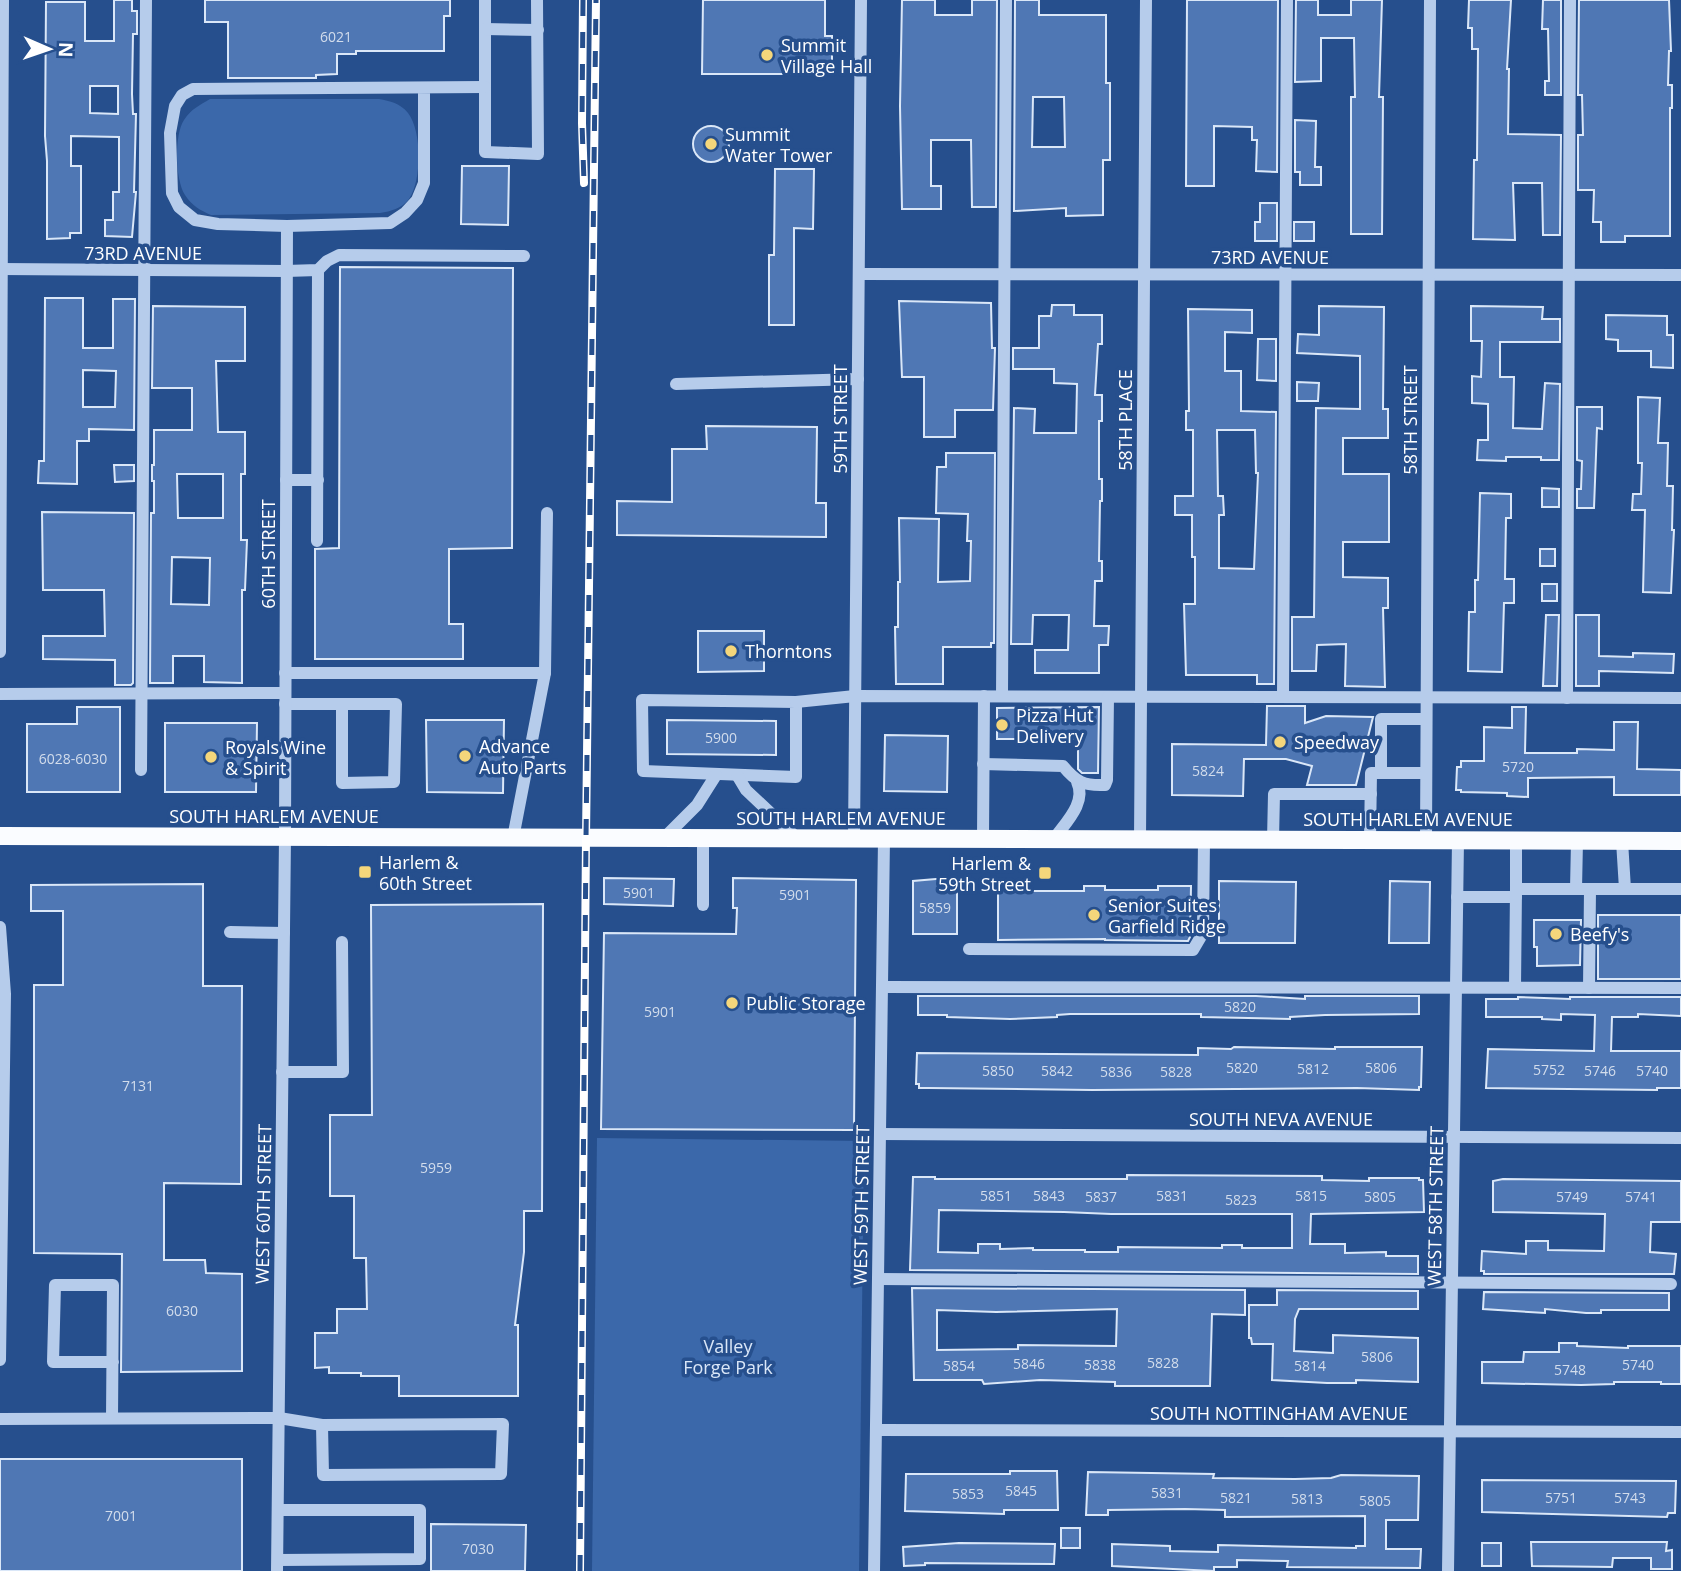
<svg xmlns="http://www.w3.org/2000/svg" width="1681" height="1571" viewBox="0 0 1681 1571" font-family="'Open Sans',sans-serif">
<rect width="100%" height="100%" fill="#264f8d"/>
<g fill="#3b68aa">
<path d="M210,99H379C390,101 400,103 408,113C422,131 422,180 409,199C401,209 391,211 380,213L211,215C200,210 192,206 185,195C175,180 174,135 184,120C191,109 200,105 210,99Z"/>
<path d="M597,1138L864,1141L859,1571H592Z"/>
</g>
<g fill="#4f77b4" stroke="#dae7f8" stroke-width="2" fill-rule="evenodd">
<path d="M114,0H132V11H137V34H133L132,94L133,114H136L134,192H136L132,237L105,236V220H113V192H119V137L71,136V166H81V233H70V238L47,239V161L45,136L46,2H85V41H114ZM90,86H118V114L90,113Z"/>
<path d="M205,0H450V16H444V51H356V54H337V74L316,75V78H228V22H205Z"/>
<path d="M703,0H825V36H832V74H702Z"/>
<path d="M902,0H935V15H972V0H997L996,207H972L971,140H931V186H941V209H902L900,106Z"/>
<path d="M1015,0H1039V15H1106V83H1110V160H1103V215L1066,216V208L1014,211ZM1033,97H1064L1065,147H1032Z"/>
<path d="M1187,0H1278L1277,172L1256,171L1257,140H1252V127L1214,126V186H1186Z"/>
<path d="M1296,0H1318V15H1351V0H1382L1379,97H1383L1382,234H1351V97H1355L1354,38H1321V81L1295,82Z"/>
<path d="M1469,0H1511L1507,69H1509L1508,134L1561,135L1560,235H1543L1542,183H1513L1515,240L1473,239L1474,160H1477L1478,49H1472V28H1468Z"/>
<path d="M1543,0H1561V95H1545V81H1549L1548,29H1542Z"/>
<path d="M1579,0H1669L1671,51H1669L1668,85H1672V108H1670V236H1625V242H1601V222H1593L1594,190H1578V135H1583L1582,95H1578Z"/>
<path d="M1295,120L1316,121L1315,167H1321V185H1300V172H1295Z"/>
<circle cx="711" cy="144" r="18"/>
<path d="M462,166H509L508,225L461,224Z"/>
<path d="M775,169H814L813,229L794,228V325H769V255H774Z"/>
<path d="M1260,203H1277V241H1255V222H1260Z"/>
<rect x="1294" y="222" width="20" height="19"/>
<path d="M340,267L513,268L512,548L449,549V624H463V659H315V549L339,548Z"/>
<path d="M45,298H83V348H113V299H135L134,430L89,429V441H77V484L38,483L39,461H44ZM83,370L116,371L115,407H83Z"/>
<path d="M899,301L991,303L992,348H995L993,410H955V437H924V377H902Z"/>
<path d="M1052,305H1074V315H1102V344H1098L1095,395H1102V421H1099V479H1102V501H1100L1099,561H1102V581H1095L1094,626H1109L1108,645H1099V673H1035V650H1068L1069,615H1033L1032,644H1011L1014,408L1035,409L1034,433H1076L1077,384L1054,383V369H1013V348H1039V316H1051Z"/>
<path d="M153,306L245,307V361H216L218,432H245V474H241V540H247L245,590H242V683L204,682V656H173V683H150L151,513H154V481H152V465H154V430H192V388H152ZM177,474H223V518H178ZM172,557L210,558L209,605L171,604Z"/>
<path d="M1319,306L1384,307L1383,409H1388V438H1343V474H1389V542H1343V577L1388,578V608H1383L1385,687L1345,686L1346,644L1317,645L1316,671H1292V617H1314L1316,408L1360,409V356L1297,353L1298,334L1319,335Z"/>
<path d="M1471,306L1543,307L1542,319H1560V342H1500V377H1514L1513,428L1542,429L1545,383L1560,384L1559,460H1541V457H1506V461L1477,460L1478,440H1488V404L1472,403V376L1481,377L1482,341H1471Z"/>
<path d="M1188,309L1252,310V333L1225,332V371H1241V411L1276,412L1274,684H1257V675H1186L1184,604H1195V557H1192V515H1175V496H1193V430H1186V411H1189ZM1217,430H1255L1256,473H1258L1254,569L1219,568V515H1224L1223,496H1218Z"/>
<path d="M1606,315L1667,316V335H1673V368L1651,367V351H1618V340L1606,339Z"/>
<path d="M1258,339H1276V381L1257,380Z"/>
<path d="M1297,382L1319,383L1318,401H1297Z"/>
<path d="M1638,397L1660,398L1658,443H1668L1667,486H1673L1672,530H1674L1671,593L1643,592L1645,510H1632L1633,494H1641L1642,463H1638Z"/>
<path d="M1577,407H1602V429L1597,428L1594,508H1577V489H1581L1582,461L1577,460Z"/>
<path d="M706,426L817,427L816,503H826V537L617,535V501L672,502V449H707Z"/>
<path d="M946,453H995L994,643H991V647H943V684H896L895,627H898V582H900L899,518L939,519L938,582L970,581L971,541H967L968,514L936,513L937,467H946Z"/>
<path d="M114,465H134V481L115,482Z"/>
<path d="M1542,488L1559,489V507H1542Z"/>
<path d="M1480,493L1511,494V518H1506L1505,579H1514V603H1504L1502,672L1468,671L1469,612H1475V580H1478Z"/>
<path d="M42,512L134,513L133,683L131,685H115V660L43,659V636H105L104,590H43Z"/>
<rect x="1540" y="549" width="15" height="17"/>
<rect x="1542" y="584" width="15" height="17"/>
<path d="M1546,615H1559L1557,686H1543Z"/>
<path d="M1576,615H1599V656L1633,657V653L1674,654L1673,673L1599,671V686H1576Z"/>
<path d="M698,631H764V671L698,672Z"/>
<path d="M1267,706H1305V723L1326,716L1373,717L1356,785H1307L1312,766L1286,759H1244L1243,796L1172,795V744L1266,745Z"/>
<path d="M77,707H120V792H27V724H77Z"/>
<path d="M1099,707L1098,773H1082L1078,769V739H997V708Z"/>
<path d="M1512,707H1526L1525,753H1577V749L1614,750V722H1638L1637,769L1681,770V795H1614V777L1528,778V797L1507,796V793L1461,792V790H1456L1457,767H1461V761H1484V727L1512,728Z"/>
<path d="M426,720H504L503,793L427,792Z"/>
<path d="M667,720L776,721V755L667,754Z"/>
<path d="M165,723H257L256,792H165Z"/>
<path d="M885,735L948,736L947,792L884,791Z"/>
<path d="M604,878L674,879L673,906L604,904Z"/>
<path d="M733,878L856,880L854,1130L601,1129L604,933L736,934L737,908H733Z"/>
<path d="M936,879H957V934H913V881Z"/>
<path d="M1219,881L1296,882L1295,943H1219Z"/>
<path d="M1390,881L1430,882L1429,943H1389Z"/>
<path d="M203,884V986H242L241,1184L164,1183V1260H205L206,1273L242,1274V1371L121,1372L122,1254L34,1253V985H63V911H31V885Z"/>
<path d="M998,885H1029V891H1084V886H1105V890H1158V886H1191L1190,937L1188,941L1105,940V939L998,940Z"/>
<path d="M543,904L542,1211H524V1252L515,1325H518V1396H399V1376H361V1373H329V1367L315,1368V1333H337V1309H367L366,1258H354V1196H330V1115H372L371,905Z"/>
<rect x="1598" y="915" width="83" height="64"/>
<path d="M1534,920H1581L1580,965L1537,966V947H1534Z"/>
<path d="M918,996H1256L1305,999V996H1419V1014L1325,1015L1290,1017V1019L1201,1017V1014H1070L1057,1015V1017L1010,1019L947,1017V1015H918Z"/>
<path d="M1518,997L1570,999V997H1681V1016L1638,1014V1017H1612L1611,1051H1681V1088H1657V1090L1486,1088L1488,1049L1594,1051L1595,1015L1561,1014V1020L1542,1019V1017H1486V999H1518Z"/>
<path d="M1234,1047L1335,1049V1047H1422L1421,1087H1419V1090L1357,1088L1092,1090L929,1088H919V1084H916L917,1053L1198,1055V1048L1231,1049Z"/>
<path d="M1127,1175L1322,1176V1180L1369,1181V1178H1419V1180H1423L1424,1212L1311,1214L1310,1244H1345V1253L1386,1252V1256H1418V1274L910,1270L913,1177H935V1179H1127ZM939,1210L1064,1212L1111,1214H1292V1248H1242V1245H1222V1248L1118,1247V1252H1085V1250H1033V1248L1000,1249V1244H978V1253L938,1252Z"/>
<path d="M1503,1179L1681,1181V1222H1651L1650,1252L1676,1254L1674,1274H1484V1271H1481L1482,1251L1526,1254V1241H1548V1250L1604,1251L1605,1214L1493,1212V1181Z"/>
<path d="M912,1288L1245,1290V1315L1212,1314L1210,1386H1115V1382L1040,1380L984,1384L982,1380H914ZM1117,1309L1116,1346L1018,1345V1349L937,1350V1310L996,1312Z"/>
<path d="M1277,1290L1418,1291V1309H1299L1295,1319L1294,1351L1333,1353V1335L1418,1338V1382L1356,1380V1383H1327L1272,1380L1273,1344H1252L1251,1338H1249V1305H1277Z"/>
<path d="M1484,1292L1669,1293V1310H1601V1313H1586L1545,1309V1313L1483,1309Z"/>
<path d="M1559,1343H1577V1346L1628,1348V1346H1681V1384H1661V1382H1614V1384L1581,1385L1482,1383V1362H1523L1524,1352H1559Z"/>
<rect x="0" y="1459" width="242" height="112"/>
<path d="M1010,1471H1057L1058,1510H1004V1514L905,1511L906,1474H1010Z"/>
<path d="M1088,1472L1214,1474L1213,1478L1295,1479L1331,1478L1341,1475L1419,1476L1418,1520H1386V1549H1421L1420,1568L1287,1567L1288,1561L1237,1560V1567H1214V1571L1112,1566V1544L1170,1546V1551L1218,1552V1545L1356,1548V1546H1365V1516L1225,1517V1510L1185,1509L1108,1510V1515H1086Z"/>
<path d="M1482,1480L1676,1481L1675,1513H1668L1667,1517L1482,1512Z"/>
<path d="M431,1524L526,1525L525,1571H431Z"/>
<rect x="1061" y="1528" width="19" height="20"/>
<path d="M1531,1542H1667L1666,1551L1672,1550V1569H1651V1558H1613L1612,1567L1532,1566Z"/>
<path d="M959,1543L1055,1544L1054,1564L925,1563V1565L904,1566L903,1547Z"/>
<rect x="1482" y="1543" width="19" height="23"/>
</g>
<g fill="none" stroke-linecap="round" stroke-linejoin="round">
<g stroke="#b6cceb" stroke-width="12">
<path d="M485,0V152L538,154L537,0"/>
<path d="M485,29L538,30"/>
<path d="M424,89V183L417,200L405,213L390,223L287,226L218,224L195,220L179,207L172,193L170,133L175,106L182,95L193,89L485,87"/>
<path d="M0,269L286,271L318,270L327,261L339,255L524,256"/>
<path d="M859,274L1681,275"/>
<path d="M676,384L858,379"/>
<path d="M286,480H318"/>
<path d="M317,541L318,270"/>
<path d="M0,652L3,0"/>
<path d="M285,673H545"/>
<path d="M0,694L285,693"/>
<path d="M1002,696L1006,0"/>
<path d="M1283,697L1287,0"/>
<path d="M1567,698L1570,0"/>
<path d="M642,700L796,702V777L643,771Z"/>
<path d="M796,702L855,696L1681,698"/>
<path d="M285,704H396L394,782L342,783V704"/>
<path d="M983,764L1063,766C1076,782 1084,786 1105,785L1107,780L1108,697"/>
<path d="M141,770L146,0"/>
<path d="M1426,773H1381V719H1426"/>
<path d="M737,775L746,790L798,839"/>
<path d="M513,838L545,673L547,513"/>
<path d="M664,838L697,805L716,775"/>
<path d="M854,839L861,0"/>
<path d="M983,839L984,696"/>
<path d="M1054,839C1065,823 1087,803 1077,782"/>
<path d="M1140,839L1146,0"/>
<path d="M1273,840L1274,794H1371"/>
<path d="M1370,840L1371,773H1381"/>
<path d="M1426,840L1430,0"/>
<path d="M1622,841L1625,889"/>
<path d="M1516,889V841"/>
<path d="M1576,889L1577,841"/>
<path d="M1457,897H1516"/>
<path d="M703,905V838"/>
<path d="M0,927L5,994L0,1360"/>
<path d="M230,932L284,933"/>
<path d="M969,949L1193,950L1203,933L1204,840"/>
<path d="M882,987L1681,988"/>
<path d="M1515,987L1516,889H1681"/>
<path d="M1589,988L1590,889"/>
<path d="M282,1072H343L342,942"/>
<path d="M880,1134L1681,1138"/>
<path d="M878,1279L1671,1284"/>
<path d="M112,1418L113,1285H55L53,1362H113"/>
<path d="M0,1419L279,1418L322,1425L503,1424L501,1474L323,1475L322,1425"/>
<path d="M876,1430L1681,1432"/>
<path d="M278,1560L420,1559V1510H278"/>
<path d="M277,1571L285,837L287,226"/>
<path d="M874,1571L884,839"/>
<path d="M1448,1571L1458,840"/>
</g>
<path stroke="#fafcff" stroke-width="18" d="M0,836L1681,841"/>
<defs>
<g id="rail">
<path d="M583,0L582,123L584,183"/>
<path d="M580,1571L586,838L596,0"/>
</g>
</defs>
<use href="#rail" stroke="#fff" stroke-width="8"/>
<use href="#rail" stroke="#264f8d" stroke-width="5" stroke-dasharray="16" stroke-linecap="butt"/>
</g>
<g fill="#f4d67b" stroke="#264f8d" stroke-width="2.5">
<circle cx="767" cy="55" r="7"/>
<circle cx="711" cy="144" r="7"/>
<circle cx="731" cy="651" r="7"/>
<circle cx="1002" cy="725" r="7"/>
<circle cx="1280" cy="742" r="7"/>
<circle cx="465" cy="756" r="7"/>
<circle cx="211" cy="757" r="7"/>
<rect x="358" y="865" width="14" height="14" rx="3.5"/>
<rect x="1038" y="866" width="14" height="14" rx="3.5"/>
<circle cx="1094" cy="915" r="7"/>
<circle cx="1556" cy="934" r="7"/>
<circle cx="732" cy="1003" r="7"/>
</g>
<g text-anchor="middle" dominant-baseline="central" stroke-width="7" stroke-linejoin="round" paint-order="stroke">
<g font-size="14" fill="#d3ddec">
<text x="336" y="36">6021</text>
<text x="721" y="737">5900</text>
<text x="73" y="758">6028-6030</text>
<text x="1518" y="766">5720</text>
<text x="1208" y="770">5824</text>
<text x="639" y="892">5901</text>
<text x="795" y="894">5901</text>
<text x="935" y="907">5859</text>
<text x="1240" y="1006">5820</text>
<text x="660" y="1011">5901</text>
<text x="1242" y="1067">5820</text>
<text x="1381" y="1067">5806</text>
<text x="1313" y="1068">5812</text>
<text x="1549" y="1069">5752</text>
<text x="998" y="1070">5850</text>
<text x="1057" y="1070">5842</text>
<text x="1600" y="1070">5746</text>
<text x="1652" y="1070">5740</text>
<text x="1116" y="1071">5836</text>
<text x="1176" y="1071">5828</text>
<text x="138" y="1085">7131</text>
<text x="436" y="1167">5959</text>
<text x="996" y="1195">5851</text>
<text x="1049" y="1195">5843</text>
<text x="1172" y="1195">5831</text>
<text x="1311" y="1195">5815</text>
<text x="1101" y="1196">5837</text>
<text x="1380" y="1196">5805</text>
<text x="1572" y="1196">5749</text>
<text x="1641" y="1196">5741</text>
<text x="1241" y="1199">5823</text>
<text x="182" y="1310">6030</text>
<text x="1377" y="1356">5806</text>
<text x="1163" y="1362">5828</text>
<text x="1029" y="1363">5846</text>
<text x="1100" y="1364">5838</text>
<text x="1638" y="1364">5740</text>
<text x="959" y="1365">5854</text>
<text x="1310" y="1365">5814</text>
<text x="1570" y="1369">5748</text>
<text x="1021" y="1490">5845</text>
<text x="1167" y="1492">5831</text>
<text x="968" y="1493">5853</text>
<text x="1236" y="1497">5821</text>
<text x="1561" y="1497">5751</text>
<text x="1630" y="1497">5743</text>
<text x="1307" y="1498">5813</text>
<text x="1375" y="1500">5805</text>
<text x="121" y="1515">7001</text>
<text x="478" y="1548">7030</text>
</g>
<g font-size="18" fill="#fff" stroke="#264f8d" text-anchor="start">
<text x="781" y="45">Summit<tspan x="781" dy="21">Village Hall</tspan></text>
<text x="725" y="134">Summit<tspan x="725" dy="21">Water Tower</tspan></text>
<text x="745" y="651">Thorntons</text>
<text x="1016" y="715">Pizza Hut<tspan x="1016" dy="21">Delivery</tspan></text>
<text x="1294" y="742">Speedway</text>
<text x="479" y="746">Advance<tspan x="479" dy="21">Auto Parts</tspan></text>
<text x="225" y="747">Royals Wine<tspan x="225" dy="21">&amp; Spirit</tspan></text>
<text x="379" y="862">Harlem &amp;<tspan x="379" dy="21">60th Street</tspan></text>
<text x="1031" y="863" text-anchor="end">Harlem &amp;<tspan x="1031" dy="21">59th Street</tspan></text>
<text x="1108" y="905">Senior Suites<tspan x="1108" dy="21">Garfield Ridge</tspan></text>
<text x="1570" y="934">Beefy's</text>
<text x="746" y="1003">Public Storage</text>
</g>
<g font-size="18" fill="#fff" stroke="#264f8d">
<text x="143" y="253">73RD AVENUE</text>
<text x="1270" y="257">73RD AVENUE</text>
<text transform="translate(840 419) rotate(-90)">59TH STREET</text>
<text transform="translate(1125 420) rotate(-90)">58TH PLACE</text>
<text transform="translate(1410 420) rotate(-90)">58TH STREET</text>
<text transform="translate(268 554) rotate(-90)">60TH STREET</text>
<text x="274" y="816">SOUTH HARLEM AVENUE</text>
<text x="841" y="818">SOUTH HARLEM AVENUE</text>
<text x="1408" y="819">SOUTH HARLEM AVENUE</text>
<text x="1281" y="1119">SOUTH NEVA AVENUE</text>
<text transform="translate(263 1204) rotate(-89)">WEST 60TH STREET</text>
<text transform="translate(861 1205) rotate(-89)">WEST 59TH STREET</text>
<text transform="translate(1435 1206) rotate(-89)">WEST 58TH STREET</text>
<text x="1279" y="1413">SOUTH NOTTINGHAM AVENUE</text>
</g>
<g font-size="18" fill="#dae7f8" stroke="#264f8d">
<text x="728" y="1346">Valley<tspan x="728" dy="21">Forge Park</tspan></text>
</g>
</g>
<g transform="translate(49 49) rotate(92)" stroke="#264f8d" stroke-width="5" paint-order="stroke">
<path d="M0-5L12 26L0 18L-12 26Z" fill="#ffffff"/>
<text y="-10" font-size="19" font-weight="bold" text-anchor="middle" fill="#ffffff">N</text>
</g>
</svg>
